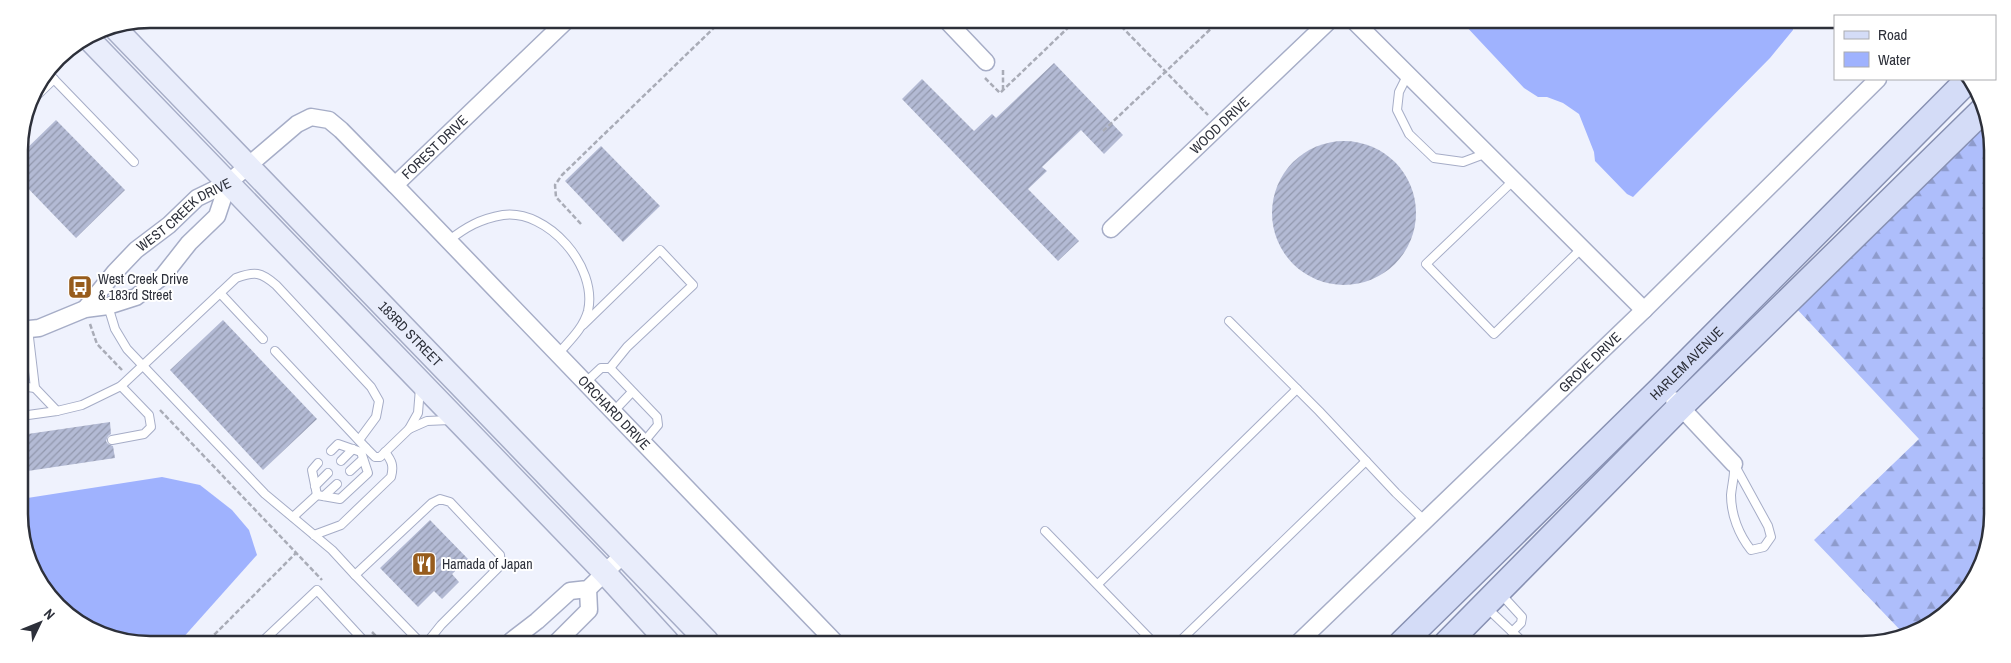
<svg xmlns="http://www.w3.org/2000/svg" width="2011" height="663" viewBox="0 0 2011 663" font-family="'Archivo Narrow',sans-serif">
<defs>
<pattern id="forest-firs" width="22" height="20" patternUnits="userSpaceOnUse" patternTransform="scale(1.25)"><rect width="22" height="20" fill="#aebefb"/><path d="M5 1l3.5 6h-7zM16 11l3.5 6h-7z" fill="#8e9bcc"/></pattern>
<pattern id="building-hatch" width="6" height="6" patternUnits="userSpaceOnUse" patternTransform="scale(1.25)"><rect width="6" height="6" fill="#b3bad4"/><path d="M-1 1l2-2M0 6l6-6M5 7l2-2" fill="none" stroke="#9298ad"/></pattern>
</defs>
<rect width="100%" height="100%" fill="#eff2fd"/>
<path fill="url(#forest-firs)" d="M1987,118L1990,124L1988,548L1970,586L1941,617L1902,632L1814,540L1919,439L1795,307Z"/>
<g fill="#9fb2fe">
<path d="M1463,23H1793V30L1770,58L1633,197L1627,194L1595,161L1594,152L1579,114L1563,103L1547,97H1538L1524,88Z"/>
<path d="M162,477L200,485L232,510L249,530L257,555L181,640H115L51,600L21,539V499Z"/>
</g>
<g fill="url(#building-hatch)">
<path d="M1054,63L1123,135L1104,154L1081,130L1042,167L1047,171L1028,189L1079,241L1058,261L902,99L922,79L974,131L992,114L996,118Z"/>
<path d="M56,120L125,190L76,238L19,179V156Z"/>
<circle cx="1344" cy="213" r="72"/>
<path d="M601,146L660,206L623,242L565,181Z"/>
<path d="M223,320L317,419L263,470L170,370Z"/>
<path d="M110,422L111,434L108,436L106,441L108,444L113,446L115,458L21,472V435Z"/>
<path d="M430,520L468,559L452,574L459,582L442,599L434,591L418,607L380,568Z"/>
</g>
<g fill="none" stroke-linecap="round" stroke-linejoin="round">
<defs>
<g id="lane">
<path d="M47,72L134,162"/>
<path d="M1408,74L1399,92L1397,110L1409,134L1434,158L1463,162L1487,153"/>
<path d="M27,105L54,79"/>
<path d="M1514,180L1426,264L1494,334L1582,248"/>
<path d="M448,241C466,227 480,219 503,215C548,209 598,267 588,311C583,329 569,341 558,354"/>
<path d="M220,293L263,339"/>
<path d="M108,306L115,329L127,349L265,494L332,550L355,575"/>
<path d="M1229,321L1319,411L1396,493L1425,521"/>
<path d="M583,325L660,250L693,285L627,347L610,368"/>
<path d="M28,329L35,388L57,411"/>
<path d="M275,351L366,448"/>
<path d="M585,383L601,368H610L657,417L658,425L643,443"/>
<path d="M20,386L35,388"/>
<path d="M613,412L632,392"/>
<path d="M21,416L57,411L82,405L121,386L236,278C255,271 261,272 276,285L371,387L379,401L376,417L359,440"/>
<path d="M409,429L427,421L450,420"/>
<path d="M112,440L144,434L151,427L149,415L121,386"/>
<path d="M331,451L338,444L361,452"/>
<path d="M361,452L366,448L375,457H380L409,429L418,413L420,388"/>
<path d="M341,461L353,449"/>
<path d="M1734,464L1768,526L1771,537L1764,547L1751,550C1739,535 1731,515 1731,495C1732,484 1735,475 1734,464Z"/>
<path d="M350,471L363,459"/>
<path d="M315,486L328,473"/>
<path d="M317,495L340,499L368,473L361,452"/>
<path d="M317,495L312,470L318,463"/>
<path d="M324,496L337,484"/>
<path d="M293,517L317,495"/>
<path d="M1045,531L1153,642"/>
<path d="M314,535L341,525L391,477C394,466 392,461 385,452"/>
<path d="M1098,584L1297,389"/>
<path d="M1500,593L1522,617L1521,623L1512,632"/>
<path d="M1486,607L1524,643"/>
<path d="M264,640L317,590L363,640"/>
<path d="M418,640L355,575L432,503L440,499L450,502L500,555L501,565L441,625L429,640"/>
<path d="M1179,642L1366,461"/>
</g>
<g id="street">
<path d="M947,21L986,62"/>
<path d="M1355,22L1644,310"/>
<path id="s1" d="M395,185L834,641"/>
<path id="s2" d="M1111,229L1328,22"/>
<path id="s3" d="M85,309L115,272L136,250L169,225L197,198L228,183L297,124L311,117L329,120L341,130L395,185L567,20"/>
<path d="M20,330L39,328L85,309L108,306L136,297L163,276L189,243L217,216L228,183"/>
<path d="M1674,400L1734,464"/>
<path d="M511,641L537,621L570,591L588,589L624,554"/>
<path d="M558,641L589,610L588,589"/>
<path id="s4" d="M1298,643L1644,310L1878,79"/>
</g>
<g id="secondary">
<path id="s5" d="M113,26L707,641"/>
<path d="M87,37L605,573L667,641"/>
</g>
<g id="primary">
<path id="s6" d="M1402,643L1662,388L1968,80"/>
<path d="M1447,643L1680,407L1983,110"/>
</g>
</defs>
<use href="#lane" stroke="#a6adc7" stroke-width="10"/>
<use href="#street" stroke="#a6adc7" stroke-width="19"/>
<use href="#secondary" stroke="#a6adc7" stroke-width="25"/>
<use href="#primary" stroke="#8790b2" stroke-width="28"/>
<g stroke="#a9acb7" stroke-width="2.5" stroke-dasharray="5 2.5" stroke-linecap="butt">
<path d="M1116,21L1208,115"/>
<path d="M985,78L1000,93L1075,21"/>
<path d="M1003,90V69"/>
<path d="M1103,131L1218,22"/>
<path d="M581,224L556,197L555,185L562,175L722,20"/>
<path d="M90,324L97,344L122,370"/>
<path d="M160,410L322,580"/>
<path d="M372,632L380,640"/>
<path d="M209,640L296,553"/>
</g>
<use href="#lane" stroke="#fff" stroke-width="8"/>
<use href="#street" stroke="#fff" stroke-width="16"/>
<use href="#secondary" stroke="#e9edfb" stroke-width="22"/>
<use href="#primary" stroke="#d4dcf7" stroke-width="25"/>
</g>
<defs>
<symbol id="bus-square" viewBox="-11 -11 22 22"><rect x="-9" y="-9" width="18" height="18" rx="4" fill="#975c1c" stroke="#fff"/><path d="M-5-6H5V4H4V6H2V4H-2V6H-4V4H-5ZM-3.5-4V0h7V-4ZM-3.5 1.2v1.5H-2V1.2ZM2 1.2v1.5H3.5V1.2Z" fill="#fff"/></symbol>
<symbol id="restaurant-square" viewBox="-11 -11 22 22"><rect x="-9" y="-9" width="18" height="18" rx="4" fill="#975c1c" stroke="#fff"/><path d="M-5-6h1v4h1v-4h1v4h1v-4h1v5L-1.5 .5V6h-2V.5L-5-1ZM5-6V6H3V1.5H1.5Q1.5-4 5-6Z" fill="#fff"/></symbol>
</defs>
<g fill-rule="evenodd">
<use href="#bus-square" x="66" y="273" width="28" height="28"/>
<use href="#restaurant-square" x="410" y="550" width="28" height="28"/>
</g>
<g text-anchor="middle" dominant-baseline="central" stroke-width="4" stroke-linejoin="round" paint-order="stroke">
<g font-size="14" fill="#2d303a" stroke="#fff">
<text stroke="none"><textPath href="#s2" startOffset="150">WOOD DRIVE</textPath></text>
<text stroke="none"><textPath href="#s3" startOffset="465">FOREST DRIVE</textPath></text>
<text stroke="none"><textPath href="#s3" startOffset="138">WEST CREEK DRIVE</textPath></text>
<text stroke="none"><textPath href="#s5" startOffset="428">183RD STREET</textPath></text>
<text stroke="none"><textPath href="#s4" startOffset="405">GROVE DRIVE</textPath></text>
<text stroke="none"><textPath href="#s6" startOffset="399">HARLEM AVENUE</textPath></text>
<text stroke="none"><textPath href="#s1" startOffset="316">ORCHARD DRIVE</textPath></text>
</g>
<g font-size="14" fill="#2d303a" stroke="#fff" text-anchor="start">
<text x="98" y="279">West Creek Drive<tspan x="98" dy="16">&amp; 183rd Street</tspan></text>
<text x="442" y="564">Hamada of Japan</text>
</g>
</g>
<path d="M0 0H2011V663H0ZM150 28H1862A122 122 0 0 1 1984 150V514A122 122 0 0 1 1862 636H150A122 122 0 0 1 28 514V150A122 122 0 0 1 150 28Z" fill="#fff" fill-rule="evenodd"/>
<path fill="none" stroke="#2d303a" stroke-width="2.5" d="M150 28H1862A122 122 0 0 1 1984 150V514A122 122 0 0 1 1862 636H150A122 122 0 0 1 28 514V150A122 122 0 0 1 150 28Z"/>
<rect x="1834" y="15" width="162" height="65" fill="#ffffff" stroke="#abacb0"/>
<rect x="1844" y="31" width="25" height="8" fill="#d4dcf7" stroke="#abacb0"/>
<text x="1878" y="40" font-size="15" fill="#2d303a">Road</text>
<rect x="1844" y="52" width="25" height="15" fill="#9fb2fe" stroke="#abacb0"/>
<text x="1878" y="65" font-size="15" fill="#2d303a">Water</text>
<g transform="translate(40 623) rotate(47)" stroke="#ffffff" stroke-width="4" paint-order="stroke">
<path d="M0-4L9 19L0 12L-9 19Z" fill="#2d303a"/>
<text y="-8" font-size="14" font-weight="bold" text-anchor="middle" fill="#2d303a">N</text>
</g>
</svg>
